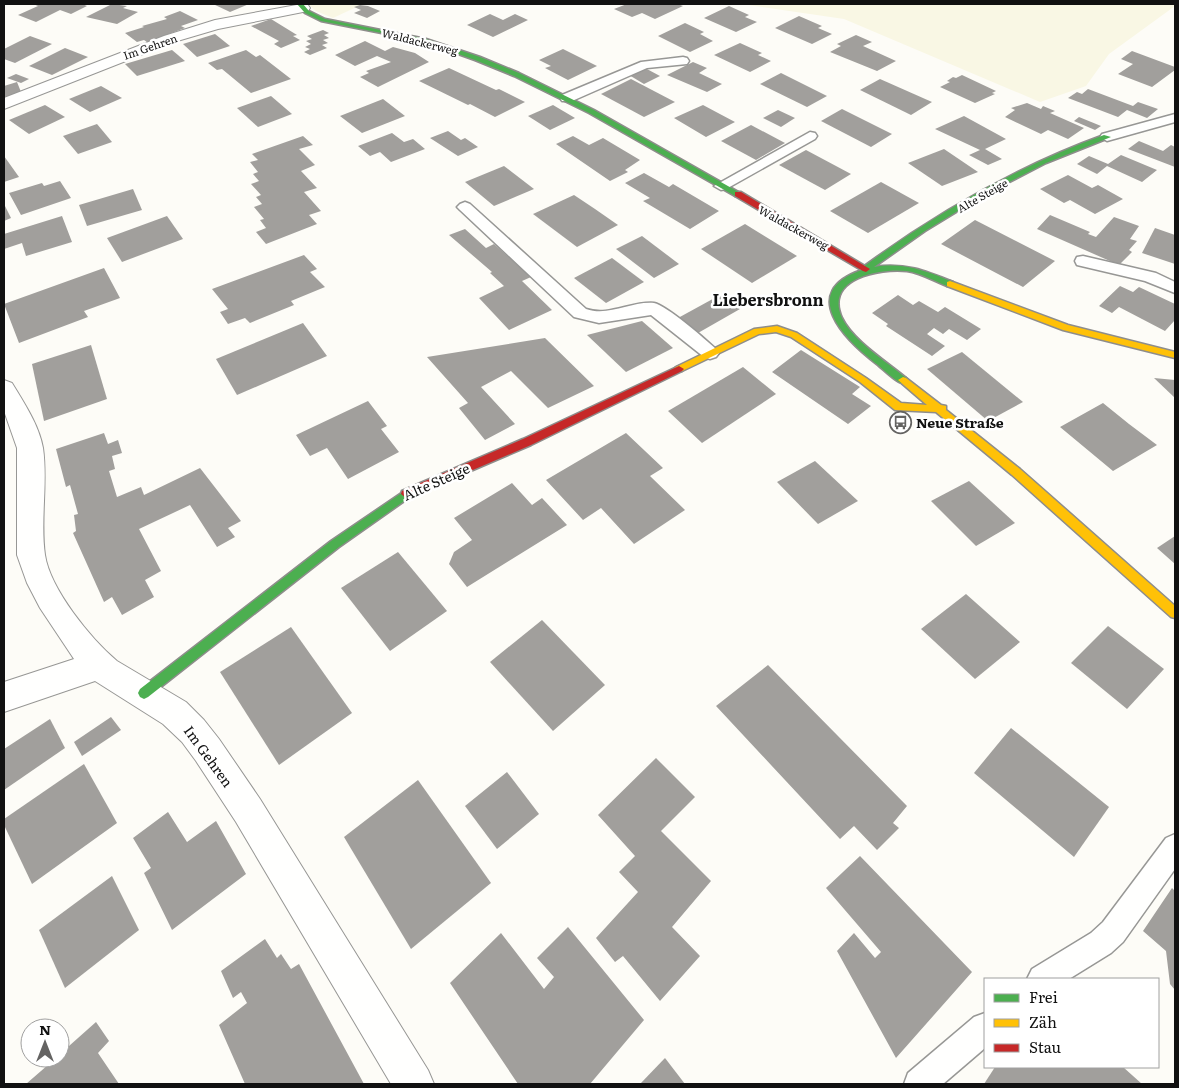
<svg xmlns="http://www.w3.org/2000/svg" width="1179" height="1088" viewBox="0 0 1179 1088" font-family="Literata,serif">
<rect width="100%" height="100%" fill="#fdfcf7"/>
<g fill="#f9f7e4">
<path d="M308,4H363L333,18L316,11Z"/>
<path d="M742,4H1175V6L1109,54L1086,86L1040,102L844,19Z"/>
</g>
<g fill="#a19f9c">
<path d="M33,4H82L87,6L71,14L60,10L36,22L18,15L38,6Z"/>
<path d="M112,4L127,6L123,8L138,12L117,24L86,17Z"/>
<path d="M213,4H249L230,12Z"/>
<path d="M627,4H677L683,6L655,19L642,13L632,17L614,9Z"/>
<path d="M360,5L368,6L380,11L367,18L354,13L361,10L354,7Z"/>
<path d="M729,6L749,15L745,17L757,22L736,32L704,18Z"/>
<path d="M180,11L198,20L181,26L185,28L147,42L144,40L137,42L125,33L144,27L142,26L167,19L164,17Z"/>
<path d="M490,14L503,20L515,14L528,20L493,37L467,25Z"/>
<path d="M799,16L822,26L818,28L832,34L812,44L775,28Z"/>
<path d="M271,19L297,35L293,36L300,40L281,48L274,44L279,41L251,26Z"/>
<path d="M685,23L704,32L700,34L713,41L690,52L658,36Z"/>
<path d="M323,30L329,33L324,35L329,38L323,40L328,43L322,45L327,48L310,55L304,52L310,49L305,47L311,44L306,41L312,39L307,36Z"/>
<path d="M215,34L230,46L197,57L183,44Z"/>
<path d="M856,35L872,42L863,46L896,61L877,71L830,52L841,46L837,44Z"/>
<path d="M30,36L52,44L15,63L4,59V49Z"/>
<path d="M365,41L385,51L393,47L415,53L429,62L378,87L360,77L369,73L366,71L391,62L377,56L355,66L335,55Z"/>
<path d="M740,43L762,53L758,55L771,61L750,72L714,55Z"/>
<path d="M65,48L88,57L52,75L29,66Z"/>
<path d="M563,49L597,66L568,80L545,68L551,66L539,60Z"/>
<path d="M172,50L185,61L137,76L125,64Z"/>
<path d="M246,50L256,57L260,55L291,79L251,93L222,69L217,70L208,63Z"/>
<path d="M1132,51L1175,67V70L1152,87L1118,74L1133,64L1121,59Z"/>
<path d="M693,62L707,68L699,73L722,84L707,92L667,75Z"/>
<path d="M449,68L496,90L499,89L525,102L495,117L470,104L468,105L419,81Z"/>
<path d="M645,68L660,76L644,84L629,75Z"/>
<path d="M781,73L827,96L807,107L760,84Z"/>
<path d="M16,74L29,79L21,83L7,78Z"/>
<path d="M962,75L996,91L992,93L995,94L975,103L940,87L950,82L947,81L953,77L956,78Z"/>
<path d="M631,79L675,102L644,117L601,94Z"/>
<path d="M880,79L932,102L911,115L860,90Z"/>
<path d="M17,82L21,92L4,98V86Z"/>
<path d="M101,86L122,98L90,112L69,99Z"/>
<path d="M1088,89L1133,106L1138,102L1158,109L1147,118L1127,110L1118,117L1068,98L1077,92L1082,94Z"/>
<path d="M271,96L292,114L258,127L237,108Z"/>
<path d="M383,99L405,116L362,133L340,116Z"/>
<path d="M1027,103L1041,109L1043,106L1055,111L1050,113L1084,128L1068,139L1048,130L1041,134L1005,117L1015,110L1011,108Z"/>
<path d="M45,105L65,117L29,134L9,120Z"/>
<path d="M553,105L575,118L550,130L528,116Z"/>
<path d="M703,105L718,113L735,122L706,137L674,118Z"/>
<path d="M842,109L892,134L871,147L821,121Z"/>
<path d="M778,110L795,118L781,127L763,118Z"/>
<path d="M964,116L1006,139L985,149L1002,159L988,165L969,155L980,150L935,129Z"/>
<path d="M1079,117L1101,126L1095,130L1074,121Z"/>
<path d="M97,124L112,142L78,154L63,136Z"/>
<path d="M751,125L785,143L756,160L721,141Z"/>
<path d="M448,131L461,140L465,138L478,147L458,156L430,138Z"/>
<path d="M392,133L404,142L413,139L425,149L391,162L380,152L370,156L358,146Z"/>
<path d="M303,136L313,145L299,149L315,165L301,171L317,188L304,192L321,211L309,215L317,224L266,244L256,232L266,228L260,220L264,219L254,207L262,204L256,197L261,195L251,184L259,181L253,174L258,172L250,162L258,160L252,154Z"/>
<path d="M573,136L589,145L603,138L640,160L625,170L628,172L610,181L556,144Z"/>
<path d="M1139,141L1163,151L1171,145L1175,147V167L1128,149Z"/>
<path d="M944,149L978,172L942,186L908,163Z"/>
<path d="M806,150L851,174L825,190L779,165Z"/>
<path d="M1121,155L1157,170L1142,182L1107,166L1097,174L1077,164L1089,156L1108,164Z"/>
<path d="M4,156L19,177L4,182Z"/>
<path d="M504,166L534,189L494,206L465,182Z"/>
<path d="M644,173L669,187L673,184L719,211L690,229L643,201L650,198L625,183Z"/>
<path d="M1068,175L1092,188L1098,185L1123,199L1095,214L1070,200L1064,203L1040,189Z"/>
<path d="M60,181L71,198L21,215L9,193L42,183L44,186Z"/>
<path d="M881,182L919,203L868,233L830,211Z"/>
<path d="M133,189L142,210L87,226L79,205Z"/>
<path d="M574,195L595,209L618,225L577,247L533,214Z"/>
<path d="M4,204L11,218L4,221Z"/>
<path d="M1050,215L1090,232L1088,234L1096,237L1114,217L1139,226L1130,239L1137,241L1129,250L1132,252L1119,265L1037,229Z"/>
<path d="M62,216L72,242L26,256L22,243L4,249V234Z"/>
<path d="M167,216L183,239L122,262L107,238Z"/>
<path d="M975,220L1014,240L1055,261L1023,287L941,244Z"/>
<path d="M745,224L797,256L752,283L701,249Z"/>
<path d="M1155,228L1175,235V264L1142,253Z"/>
<path d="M465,229L486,248L494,244L531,277L522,281L552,310L509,330L479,298L504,286L490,273L492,272L449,235Z"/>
<path d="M642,236L679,264L654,278L616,249Z"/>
<path d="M304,255L317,269L310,272L325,287L291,301L294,305L250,323L245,318L228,324L220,312L228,309L212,289Z"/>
<path d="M612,258L644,282L606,303L574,278Z"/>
<path d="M104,268L120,298L84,311L88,317L19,343L4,304Z"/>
<path d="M1120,286L1133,292L1139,287L1175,304V320L1165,331L1119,307L1112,313L1099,306Z"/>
<path d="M720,295L740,309L698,333L678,318Z"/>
<path d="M898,295L913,305L919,301L938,312L945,307L981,329L967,340L949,329L943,334L934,328L927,334L945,346L932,356L886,326L888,324L872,313Z"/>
<path d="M642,321L673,348L626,372L587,335Z"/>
<path d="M303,323L327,356L237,395L216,359Z"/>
<path d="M545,338L594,386L548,408L511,371L481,387L515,424L485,440L459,408L468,403L427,357Z"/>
<path d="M91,345L107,399L44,421L32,364Z"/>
<path d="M801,350L860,387L852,394L871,406L848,424L772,372Z"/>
<path d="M962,352L1023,402L988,421L927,369Z"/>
<path d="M743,367L776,394L702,443L668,411Z"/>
<path d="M1154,378L1175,380V398Z"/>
<path d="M368,401L387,426L381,429L399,452L348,479L327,448L310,456L296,435Z"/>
<path d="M1103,403L1129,424L1157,445L1113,471L1060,427Z"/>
<path d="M104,433L108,444L118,440L122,453L112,456L115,469L109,471L117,497L141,487L144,495L200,468L241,521L228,528L235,537L217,547L190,505L139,529L161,571L145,580L154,597L122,615L112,597L104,602L73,533L76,531L74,515L78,514L70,485L66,487L56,449Z"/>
<path d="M626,433L663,468L650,476L685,510L634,544L601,508L583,520L546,480Z"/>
<path d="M815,461L858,501L818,524L777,482Z"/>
<path d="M969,481L1015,523L976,546L931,501Z"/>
<path d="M512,483L532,505L542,498L567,525L467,587L449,564L454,552L472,540L454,518Z"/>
<path d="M1175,536V564L1157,548Z"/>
<path d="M398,552L447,611L390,651L341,588Z"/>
<path d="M966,594L1020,642L975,679L921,629Z"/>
<path d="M542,620L605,685L553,731L490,662Z"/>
<path d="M1108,626L1164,669L1127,709L1071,663Z"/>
<path d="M291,627L352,713L279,765L220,672Z"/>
<path d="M768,665L907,806L893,823L899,828L877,850L854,826L840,839L716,706Z"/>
<path d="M111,717L121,730L82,756L74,742Z"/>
<path d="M50,719L65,748L4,790V749Z"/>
<path d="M1011,728L1109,807L1074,857L974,773Z"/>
<path d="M656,758L695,797L661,831L711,881L672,927L700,956L660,1001L623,956L615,962L596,938L638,892L619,872L635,856L598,815Z"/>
<path d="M84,764L117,823L32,884L4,825V819Z"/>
<path d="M507,772L539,814L497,849L465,806Z"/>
<path d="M418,780L491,883L411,949L344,837Z"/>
<path d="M168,812L187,842L216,821L246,874L172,930L144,873L151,868L133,838Z"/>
<path d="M860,856L972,972L896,1058L837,951L854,933L875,958L881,952L826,888Z"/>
<path d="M112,876L139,930L65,988L39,930Z"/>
<path d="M1172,888L1175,891V990L1170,984L1166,951L1143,931Z"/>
<path d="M568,927L644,1020L590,1084H518L450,983L501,933L544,989L554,977L537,958Z"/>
<path d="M265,939L277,958L281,954L291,969L299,964L364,1084H245L219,1025L247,1003L241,992L233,998L221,971Z"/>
<path d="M96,1022L109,1041L98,1053L119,1084H26L56,1058H60V1054Z"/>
<path d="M665,1058L685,1084H640Z"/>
<path d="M995,1067H1123L1142,1084H984Z"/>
</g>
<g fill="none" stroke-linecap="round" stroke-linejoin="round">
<defs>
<g id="lane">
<path d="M683,57L687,58L689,61L687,64L647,68L572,101H562L560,98L562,95L641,62Z"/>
<path d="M1175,114V122L1107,141L1100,137L1102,134Z"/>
<path d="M810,132L815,133L817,136L815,139L726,189L721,190L714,186Z"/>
<path d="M465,202L470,204L586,309C609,317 631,301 654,303C666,305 705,339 716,349L719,353L716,357L710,359L704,357L651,315L599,323L574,317L460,210L457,207L460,204Z"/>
<path d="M1083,256L1156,273L1175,282V293L1145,281L1077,265L1075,261L1077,257Z"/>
<path d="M1175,834V869L1123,942L1111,953L1069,979H1027L1032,969L1091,933L1103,922L1166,838Z"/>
<path d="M985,1013V1048L943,1084H904L908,1073L974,1017Z"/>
</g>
<g id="street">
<path d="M302,4L308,5L310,8L308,11L218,29L174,42L4,109V98L164,36L215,20Z"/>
<path d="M4,380L12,383C24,403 39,425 43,448C48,483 40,520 45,555C50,589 91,639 117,661L186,702L204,720L219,739L260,799L428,1070L434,1084H391L236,822L196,761L182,742L163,724L95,681L4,712V682L74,659L40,608L27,583L17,555V448L4,411Z"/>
</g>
<g id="fast">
<path d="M297,4H303L309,11L325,19L426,39L480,57L519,73L594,110L742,194L735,196L589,113L514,76L475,60L422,41L321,21L305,13Z"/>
<path d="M1104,135L1111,137L1046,163L984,195L925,231L874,267C904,262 926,271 953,282V286H947C934,281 921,273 907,271C880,268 824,278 842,318C853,341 887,362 906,378L908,380L906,382C903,383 903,384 899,382C892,378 885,371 878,365C845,340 797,292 862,270L863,267C938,212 1016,167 1104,135Z"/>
<path d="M406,490L411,494L410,497L339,547L148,697L144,699L140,697L138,693L140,689L331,541Z"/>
</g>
<g id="slow">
<path d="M950,281L1068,325L1175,352V358L1063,330L947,286V282Z"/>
<path d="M777,326L797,333L866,378L901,403L927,405L898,380L903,377L906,378L941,405L946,406V410L1020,469L1175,606V618L1171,617L1012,475L936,412L895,410L860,382L791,337L776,332L759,334L682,371H676L674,369L676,367L754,329Z"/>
</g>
<g id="jam">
<path d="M735,192H741L870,269L866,272L863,271L735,196Z"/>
<path d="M679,366L684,369L682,371L531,445L410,497L406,498L401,494L402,491L523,439Z"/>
</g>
</defs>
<use href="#lane" stroke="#979795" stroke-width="3"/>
<use href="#street" stroke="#979795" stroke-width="2"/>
<use href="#fast" stroke="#8e8d8b" stroke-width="3"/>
<use href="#slow" stroke="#8e8d8b" stroke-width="3"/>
<use href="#jam" stroke="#8e8d8b" stroke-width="3"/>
<use href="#lane" fill="#fffffe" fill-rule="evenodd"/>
<use href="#street" fill="#fffffe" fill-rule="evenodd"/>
<use href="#fast" fill="#4caf50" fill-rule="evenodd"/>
<use href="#slow" fill="#ffc107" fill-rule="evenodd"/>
<use href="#jam" fill="#c62828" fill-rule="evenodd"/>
</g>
<defs>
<symbol id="bus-ring" viewBox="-11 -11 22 22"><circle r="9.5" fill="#fff" stroke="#646362" stroke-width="1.5"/><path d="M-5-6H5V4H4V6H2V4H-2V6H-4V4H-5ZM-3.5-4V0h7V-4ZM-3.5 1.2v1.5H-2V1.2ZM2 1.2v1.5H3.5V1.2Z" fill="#646362"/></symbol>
</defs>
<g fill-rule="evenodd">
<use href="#bus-ring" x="888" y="410" width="25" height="25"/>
</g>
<g text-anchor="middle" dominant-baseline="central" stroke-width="5" stroke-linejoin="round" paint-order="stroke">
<g font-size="11" fill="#111" stroke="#fff">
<text transform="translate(420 41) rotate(14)">Waldackerweg</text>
<text transform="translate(150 46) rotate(-19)">Im Gehren</text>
<text transform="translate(982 195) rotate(-30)">Alte Steige</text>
<text transform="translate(794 227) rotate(29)">Waldackerweg</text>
</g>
<g font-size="14" font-weight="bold" fill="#111" stroke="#fff" text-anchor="start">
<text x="916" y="422">Neue Straße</text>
</g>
<g font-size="14" fill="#111" stroke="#fff">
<text transform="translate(436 481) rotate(-24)">Alte Steige</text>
<text transform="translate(209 756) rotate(54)">Im Gehren</text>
</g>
<g font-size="16" font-weight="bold" fill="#111" stroke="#fff">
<text x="768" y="299">Liebersbronn</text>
</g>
</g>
<rect width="1179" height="1088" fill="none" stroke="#111111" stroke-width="10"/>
<rect x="984" y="978" width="175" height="90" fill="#ffffff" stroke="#a0a0a0"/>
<rect x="994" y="994" width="25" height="8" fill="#4caf50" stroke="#a0a0a0"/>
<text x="1029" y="1003" font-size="15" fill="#111111">Frei</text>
<rect x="994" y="1019" width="25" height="8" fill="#ffc107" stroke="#a0a0a0"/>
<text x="1029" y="1028" font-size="15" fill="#111111">Zäh</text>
<rect x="994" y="1044" width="25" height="8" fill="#c62828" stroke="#a0a0a0"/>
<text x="1029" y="1053" font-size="15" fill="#111111">Stau</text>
<g transform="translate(45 1043)"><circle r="24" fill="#ffffff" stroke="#a0a0a0"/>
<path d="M0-4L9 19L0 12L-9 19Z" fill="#646362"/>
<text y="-8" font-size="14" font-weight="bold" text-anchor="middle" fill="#111111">N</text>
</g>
</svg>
